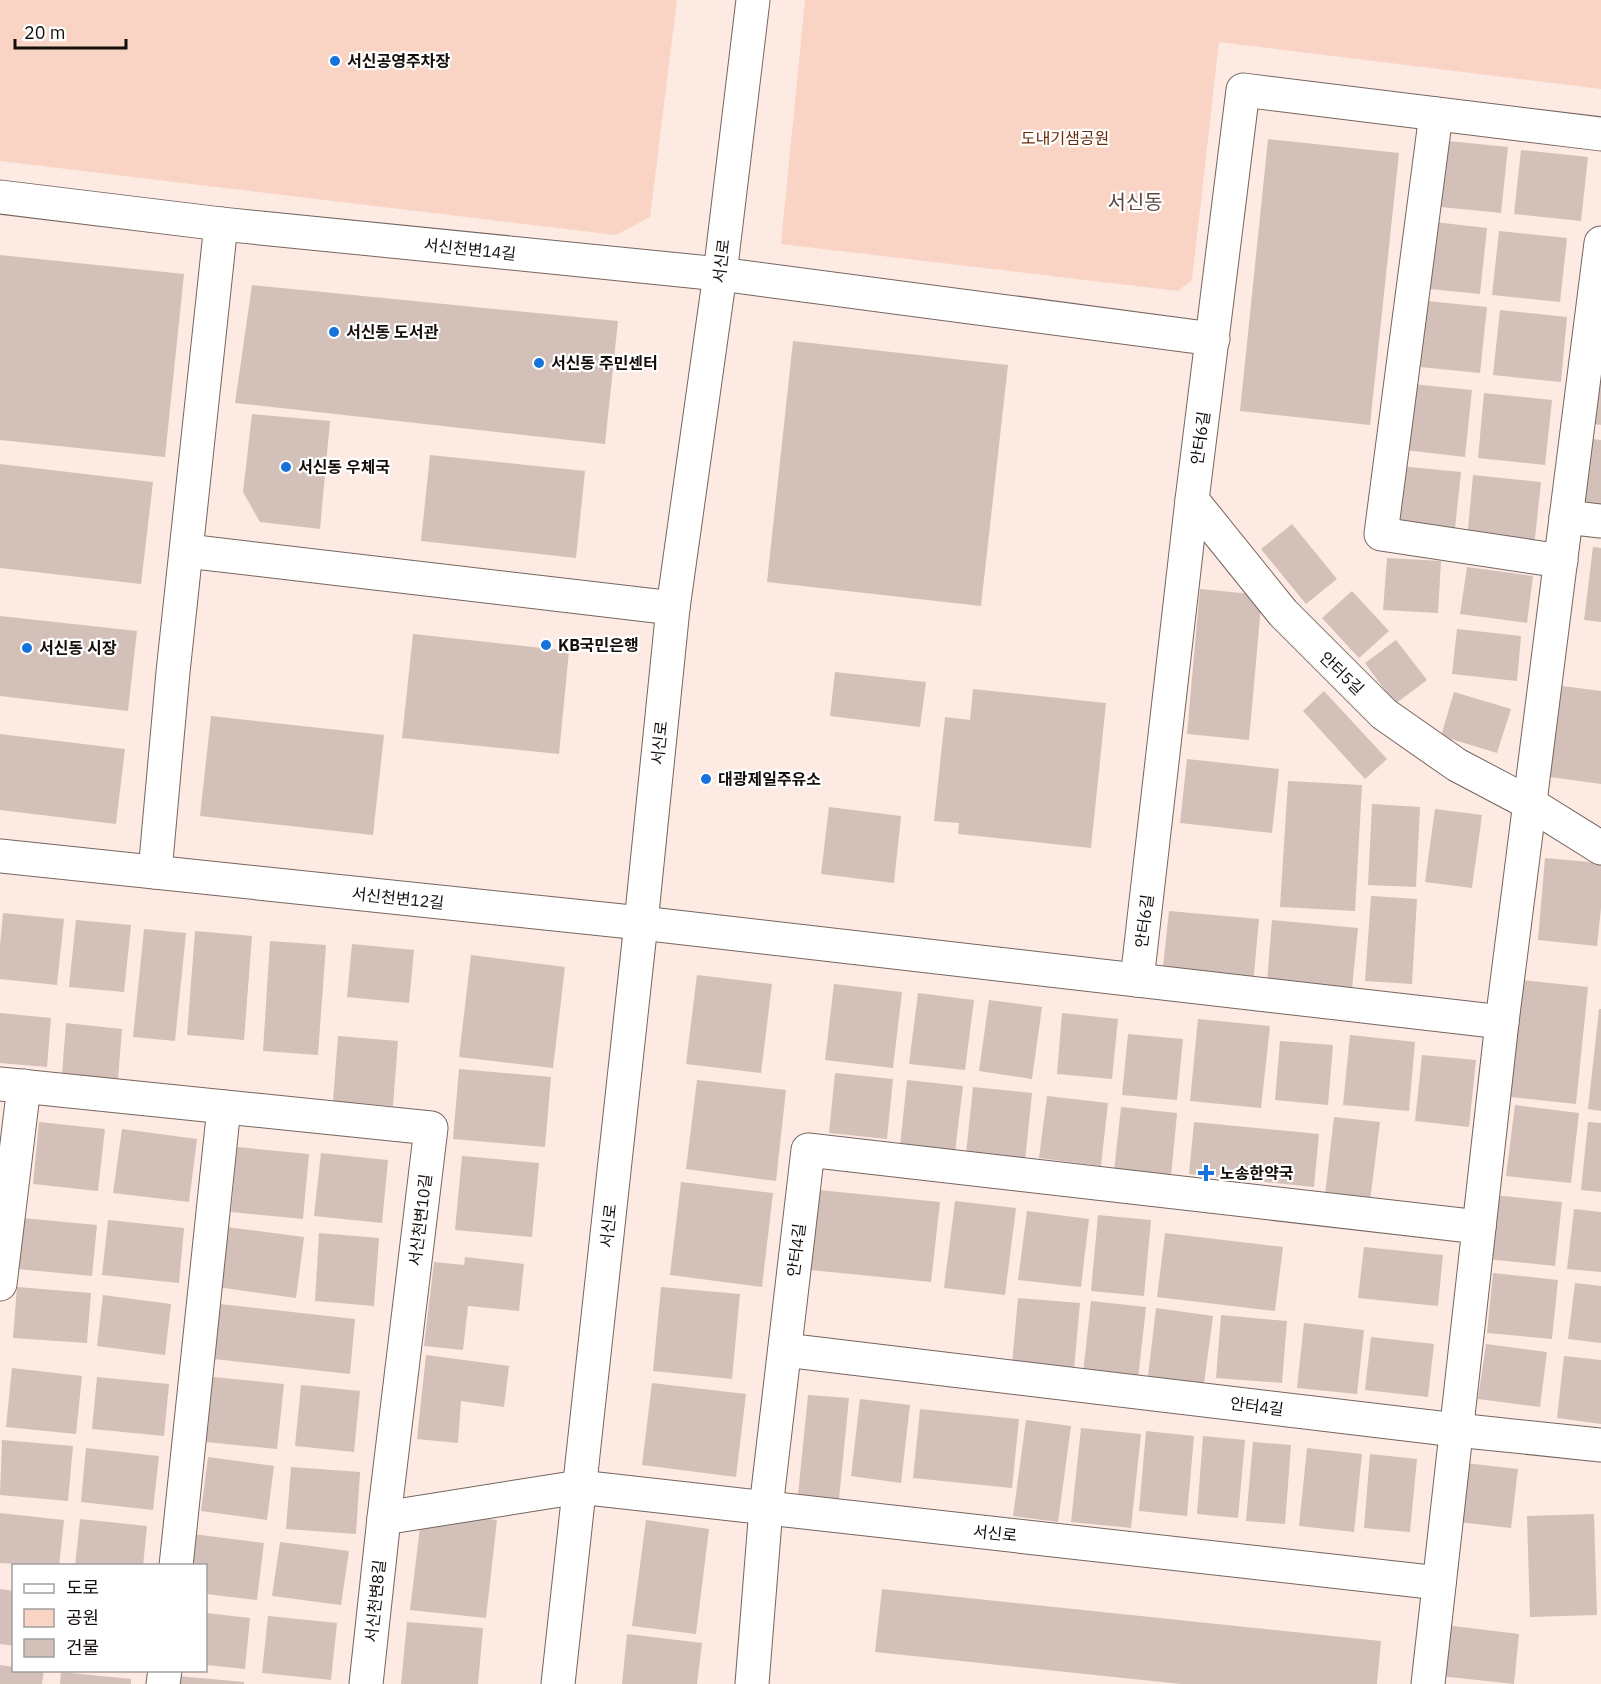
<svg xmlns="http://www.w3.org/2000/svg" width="1601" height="1684" viewBox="0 0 1601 1684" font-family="'IBM Plex Sans','Noto Sans KR',sans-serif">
<rect width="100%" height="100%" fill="#fdeae2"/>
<g fill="#f9d4c4">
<path d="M0,0H677L650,217L616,235L0,161Z"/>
<path d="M805,0H1601V89L1219,42L1192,280L1178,291L781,244Z"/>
</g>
<g fill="#d3c1b9">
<path d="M1268,139L1399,153L1370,425L1240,411Z"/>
<path d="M1448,141L1508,147L1501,213L1441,207Z"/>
<path d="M1521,150L1588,157L1581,221L1514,214Z"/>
<path d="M1426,221L1487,228L1480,294L1419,288Z"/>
<path d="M1499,231L1567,238L1560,302L1492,295Z"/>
<path d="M0,255L184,274L165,457L0,440Z"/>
<path d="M252,285L618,321L605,444L235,403Z"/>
<path d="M1427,301L1487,307L1480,373L1420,367Z"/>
<path d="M1500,310L1567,317L1561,382L1493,375Z"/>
<path d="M793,341L1008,365L981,606L767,582Z"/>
<path d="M1601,361V425L1593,424Z"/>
<path d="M1412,384L1472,390L1465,457L1405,450Z"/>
<path d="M1484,393L1552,400L1545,465L1478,458Z"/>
<path d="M252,414L330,421L320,529L260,522L243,492Z"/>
<path d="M1592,439L1601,440V507L1585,506Z"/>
<path d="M430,455L585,471L576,558L421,541Z"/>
<path d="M0,464L153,482L141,584L0,568Z"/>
<path d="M1400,466L1461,472L1454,538L1393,532Z"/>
<path d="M1473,475L1541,482L1534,547L1467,540Z"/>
<path d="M1292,524L1337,579L1306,604L1261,549Z"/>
<path d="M1593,547L1601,548V622L1584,620Z"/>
<path d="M1387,558L1441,561L1438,613L1383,610Z"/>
<path d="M1467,567L1533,576L1527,623L1460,614Z"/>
<path d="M1200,589L1262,595L1249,740L1187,734Z"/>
<path d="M1352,591L1389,631L1359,658L1322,618Z"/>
<path d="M0,616L137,631L128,711L0,696Z"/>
<path d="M1457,629L1521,636L1517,681L1452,674Z"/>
<path d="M413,634L569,651L559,754L402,738Z"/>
<path d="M1396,640L1427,680L1395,704L1365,663Z"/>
<path d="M835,672L926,682L920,727L830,716Z"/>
<path d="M1562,686L1601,691V784L1550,777Z"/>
<path d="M973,689L1106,703L1091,848L958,834L959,823L934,821L945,717L970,720Z"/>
<path d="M1324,691L1387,759L1365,779L1303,711Z"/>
<path d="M1454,692L1511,709L1497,753L1441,736Z"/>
<path d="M211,716L384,735L373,835L200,816Z"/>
<path d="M0,734L125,749L116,824L0,810Z"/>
<path d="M1187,759L1279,769L1272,833L1180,823Z"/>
<path d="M1288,781L1362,785L1355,911L1280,907Z"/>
<path d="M1372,804L1420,807L1416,887L1368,885Z"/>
<path d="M829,807L901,816L894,883L821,874Z"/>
<path d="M1435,809L1482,815L1472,888L1425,882Z"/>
<path d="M1545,858L1601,863V908L1597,946L1538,940Z"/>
<path d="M1371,896L1417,899L1412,984L1365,981Z"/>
<path d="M1169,911L1259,919L1253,986L1162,977Z"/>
<path d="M3,913L64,919L57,985L0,979V946Z"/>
<path d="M76,920L131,925L124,992L69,987Z"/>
<path d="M1272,920L1358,928L1352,989L1267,982Z"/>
<path d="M144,929L186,933L175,1041L133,1037Z"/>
<path d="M195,931L252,936L244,1040L187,1035Z"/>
<path d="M270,941L326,945L318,1055L263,1051Z"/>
<path d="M352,944L414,950L409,1003L347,997Z"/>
<path d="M471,955L565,967L553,1068L459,1057Z"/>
<path d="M697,975L772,984L761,1073L686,1064Z"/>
<path d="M1522,980L1588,987L1576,1104L1510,1097Z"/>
<path d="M834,984L902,992L893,1068L825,1060Z"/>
<path d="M918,993L974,1000L965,1070L909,1064Z"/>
<path d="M989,1000L1042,1007L1032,1079L979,1071Z"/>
<path d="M1599,1009H1601V1111L1588,1109Z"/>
<path d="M0,1013L51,1018L47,1067L0,1063Z"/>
<path d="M1062,1013L1118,1019L1112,1079L1057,1074Z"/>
<path d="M1198,1019L1270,1026L1261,1108L1190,1101Z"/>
<path d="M66,1023L122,1029L118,1079L62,1074Z"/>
<path d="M1128,1034L1183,1039L1177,1100L1122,1095Z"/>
<path d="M1350,1035L1415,1042L1409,1111L1343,1105Z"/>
<path d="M338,1036L398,1041L393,1106L333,1101Z"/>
<path d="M1280,1041L1333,1045L1328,1105L1275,1100Z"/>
<path d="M1422,1055L1476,1060L1469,1127L1415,1121Z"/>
<path d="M459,1069L551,1077L545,1147L453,1139Z"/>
<path d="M835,1073L893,1079L887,1139L829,1133Z"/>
<path d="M697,1080L786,1090L776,1181L686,1169Z"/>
<path d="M907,1080L963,1086L955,1152L900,1146Z"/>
<path d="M973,1087L1032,1093L1025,1161L966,1154Z"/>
<path d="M1047,1096L1108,1103L1101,1166L1039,1158Z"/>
<path d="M1515,1105L1579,1113L1571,1183L1506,1176Z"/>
<path d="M1121,1107L1177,1113L1171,1177L1114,1171Z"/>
<path d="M1334,1117L1380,1122L1370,1201L1325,1195Z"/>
<path d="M39,1122L105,1129L98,1191L33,1184Z"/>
<path d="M1194,1122L1319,1134L1314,1187L1189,1174Z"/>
<path d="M1588,1122L1601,1123V1192L1581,1190Z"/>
<path d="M122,1129L197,1139L189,1202L113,1193Z"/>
<path d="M237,1147L309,1154L303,1219L231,1212Z"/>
<path d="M321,1153L388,1160L382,1223L314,1216Z"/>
<path d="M462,1156L539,1163L532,1237L455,1230Z"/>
<path d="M681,1182L773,1193L762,1287L670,1275Z"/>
<path d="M819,1190L940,1202L931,1282L810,1270Z"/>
<path d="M1493,1195L1562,1202L1555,1266L1486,1259Z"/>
<path d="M955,1201L1016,1208L1005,1295L944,1288Z"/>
<path d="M1574,1209L1601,1212V1272L1567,1269Z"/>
<path d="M1027,1211L1089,1219L1081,1287L1018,1280Z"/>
<path d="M1098,1215L1151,1220L1144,1296L1091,1291Z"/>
<path d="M22,1218L97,1225L92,1276L17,1269Z"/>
<path d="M108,1220L184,1228L179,1283L102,1275Z"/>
<path d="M226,1227L304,1237L296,1298L217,1287Z"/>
<path d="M319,1233L379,1238L374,1306L315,1301Z"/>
<path d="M1165,1233L1283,1247L1275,1311L1157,1297Z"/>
<path d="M1364,1247L1443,1255L1438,1306L1358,1298Z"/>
<path d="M465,1257L524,1264L519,1311L468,1306L463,1350L424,1346L434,1262L464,1265Z"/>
<path d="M1493,1273L1558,1280L1552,1339L1487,1333Z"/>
<path d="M1575,1283L1601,1286V1343L1568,1339Z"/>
<path d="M17,1287L91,1293L87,1343L13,1338Z"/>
<path d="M661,1287L740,1294L732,1379L653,1371Z"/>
<path d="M103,1295L171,1304L165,1355L97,1346Z"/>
<path d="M1018,1298L1080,1303L1074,1369L1012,1364Z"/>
<path d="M1091,1301L1146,1307L1138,1379L1083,1373Z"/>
<path d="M220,1304L355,1319L350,1374L214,1359Z"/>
<path d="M1156,1308L1213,1316L1204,1384L1148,1376Z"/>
<path d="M1221,1315L1287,1321L1282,1383L1216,1378Z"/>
<path d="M1304,1323L1364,1330L1357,1394L1297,1388Z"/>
<path d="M1371,1337L1434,1344L1428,1397L1365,1390Z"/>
<path d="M1486,1344L1547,1352L1540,1407L1478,1399Z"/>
<path d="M426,1355L509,1366L504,1407L461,1401L458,1443L417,1439Z"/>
<path d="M1564,1356L1601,1360V1424L1557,1418Z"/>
<path d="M12,1368L82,1376L76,1434L6,1427Z"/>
<path d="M97,1377L169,1384L164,1436L92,1429Z"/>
<path d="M213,1377L284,1384L277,1449L206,1442Z"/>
<path d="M652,1383L746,1394L736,1477L642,1465Z"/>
<path d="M301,1385L360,1391L354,1452L295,1446Z"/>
<path d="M808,1395L849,1398L839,1499L798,1495Z"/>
<path d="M860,1399L910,1405L901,1483L851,1476Z"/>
<path d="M920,1409L1019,1419L1012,1488L913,1478Z"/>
<path d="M1026,1420L1071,1426L1058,1522L1013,1516Z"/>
<path d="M1081,1428L1141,1434L1131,1528L1071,1522Z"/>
<path d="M1146,1431L1194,1436L1187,1516L1139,1511Z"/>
<path d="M1203,1436L1245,1440L1238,1518L1197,1514Z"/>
<path d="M2,1440L73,1446L68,1501L0,1495Z"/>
<path d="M1253,1442L1291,1445L1285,1524L1246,1521Z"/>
<path d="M86,1448L159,1456L153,1510L81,1502Z"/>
<path d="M1307,1448L1362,1454L1354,1532L1299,1526Z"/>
<path d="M1370,1454L1417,1459L1410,1532L1364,1528Z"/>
<path d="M208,1457L274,1466L267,1520L201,1511Z"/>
<path d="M1465,1463L1518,1469L1511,1528L1458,1522Z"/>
<path d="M291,1467L360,1472L356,1534L286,1529Z"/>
<path d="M422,1511L497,1520L486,1618L410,1610Z"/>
<path d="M0,1513L64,1520L59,1566L0,1563Z"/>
<path d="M1594,1514L1597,1615L1530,1617L1527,1516Z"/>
<path d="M80,1519L147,1526L143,1566H75Z"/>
<path d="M646,1520L709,1529L696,1634L632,1626Z"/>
<path d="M193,1534L264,1543L257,1600L206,1594V1566H189Z"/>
<path d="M280,1542L349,1551L341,1605L272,1596Z"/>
<path d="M0,1589L14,1591V1646L0,1644Z"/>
<path d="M882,1589L1381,1641L1377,1684H1181L875,1652Z"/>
<path d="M206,1613L250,1618L245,1669L206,1665Z"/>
<path d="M268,1616L337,1623L331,1680L262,1673Z"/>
<path d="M407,1622L483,1628L478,1684H401Z"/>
<path d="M1445,1625L1519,1634L1514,1684L1440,1676Z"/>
<path d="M627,1634L702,1643L697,1684H622Z"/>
<path d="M0,1665L14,1667V1670H44L42,1684H0Z"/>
<path d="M61,1672L131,1679V1684H60Z"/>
<path d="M177,1676L244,1682V1684H176Z"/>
</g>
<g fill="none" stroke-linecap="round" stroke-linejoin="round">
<defs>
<g id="minor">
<path d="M1436,114L1381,534L1561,561"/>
<path d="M0,197L221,224L720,274L1213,339"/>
<path d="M1192,500L1283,613L1384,714L1457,765L1529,803L1601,848"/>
<path d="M1566,517L1601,521"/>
<path d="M187,551L673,608"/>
<path d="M0,856L641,923L1502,1022"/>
<path d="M155,872L173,672L221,224"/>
<path d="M1137,980L1192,500L1243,90L1601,134"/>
<path d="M0,1084L431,1128L384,1518L366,1684"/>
<path d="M0,1284L24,1086"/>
<path d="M785,1350L1456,1430L1601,1445"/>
<path d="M384,1518L579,1487L1439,1583"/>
<path d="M176,1566L224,1107"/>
<path d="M163,1684L165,1670"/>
<path d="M558,1684L641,923L673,608L720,274L753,0"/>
<path d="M752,1684L766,1508L808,1150L1479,1227"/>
<path d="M1428,1684L1502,1022L1601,243"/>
</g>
</defs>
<use href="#minor" stroke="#75655e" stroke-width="35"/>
<use href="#minor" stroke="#fff" stroke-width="33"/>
</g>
<g fill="#1773dc" stroke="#fff" stroke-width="2">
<circle cx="335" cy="61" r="6"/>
<circle cx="334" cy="332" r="6"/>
<circle cx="539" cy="363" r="6"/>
<circle cx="286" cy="467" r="6"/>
<circle cx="546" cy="645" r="6"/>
<circle cx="27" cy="648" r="6"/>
<circle cx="706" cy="779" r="6"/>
<path d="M1203 1164h6v6h6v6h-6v6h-6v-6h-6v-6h6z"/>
</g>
<g text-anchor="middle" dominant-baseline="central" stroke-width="4.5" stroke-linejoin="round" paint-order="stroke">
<g font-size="16" font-weight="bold" fill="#150f0c" stroke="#fff" text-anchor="start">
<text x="347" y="61">서신공영주차장</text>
<text x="346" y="332">서신동 도서관</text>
<text x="551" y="363">서신동 주민센터</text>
<text x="298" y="467">서신동 우체국</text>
<text x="558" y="645">KB국민은행</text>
<text x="39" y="648">서신동 시장</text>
<text x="718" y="779">대광제일주유소</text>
<text x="1220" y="1173">노송한약국</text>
</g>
<g font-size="16" fill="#682c0a" stroke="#fff">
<text x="1065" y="138">도내기샘공원</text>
</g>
<g font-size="16" fill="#150f0c" stroke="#fff">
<text transform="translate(470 249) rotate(6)">서신천변14길</text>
<text transform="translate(721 261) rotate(-83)">서신로</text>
<text transform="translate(1200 438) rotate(-82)">안터6길</text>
<text transform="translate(1342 673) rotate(44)">안터5길</text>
<text transform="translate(659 743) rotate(-84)">서신로</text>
<text transform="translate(398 898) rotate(6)">서신천변12길</text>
<text transform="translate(1144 921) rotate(-83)">안터6길</text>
<text transform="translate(420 1220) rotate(-83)">서신천변10길</text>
<text transform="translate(608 1226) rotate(-84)">서신로</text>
<text transform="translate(796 1250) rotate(-83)">안터4길</text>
<text transform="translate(1257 1406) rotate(7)">안터4길</text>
<text transform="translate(995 1533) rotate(6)">서신로</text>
<text transform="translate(375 1601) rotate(-84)">서신천변8길</text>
</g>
<g font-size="20" fill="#594a43" stroke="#fff">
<text x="1135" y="201">서신동</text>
</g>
</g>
<rect x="12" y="1564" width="195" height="108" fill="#ffffff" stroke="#a19f9e" stroke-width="1.5"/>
<rect x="24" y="1584" width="30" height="9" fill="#ffffff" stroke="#a19f9e" stroke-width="1.5"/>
<text x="66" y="1594" font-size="18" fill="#150f0c">도로</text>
<rect x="24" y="1609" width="30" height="18" fill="#f9d4c4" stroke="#a19f9e" stroke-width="1.5"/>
<text x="66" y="1624" font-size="18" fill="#150f0c">공원</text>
<rect x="24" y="1639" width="30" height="18" fill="#d3c1b9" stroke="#a19f9e" stroke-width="1.5"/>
<text x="66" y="1654" font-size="18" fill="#150f0c">건물</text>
<path d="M15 39v9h111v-9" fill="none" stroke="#150f0c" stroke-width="3"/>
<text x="24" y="39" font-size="18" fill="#150f0c" stroke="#ffffff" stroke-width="4.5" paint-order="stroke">20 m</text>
</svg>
